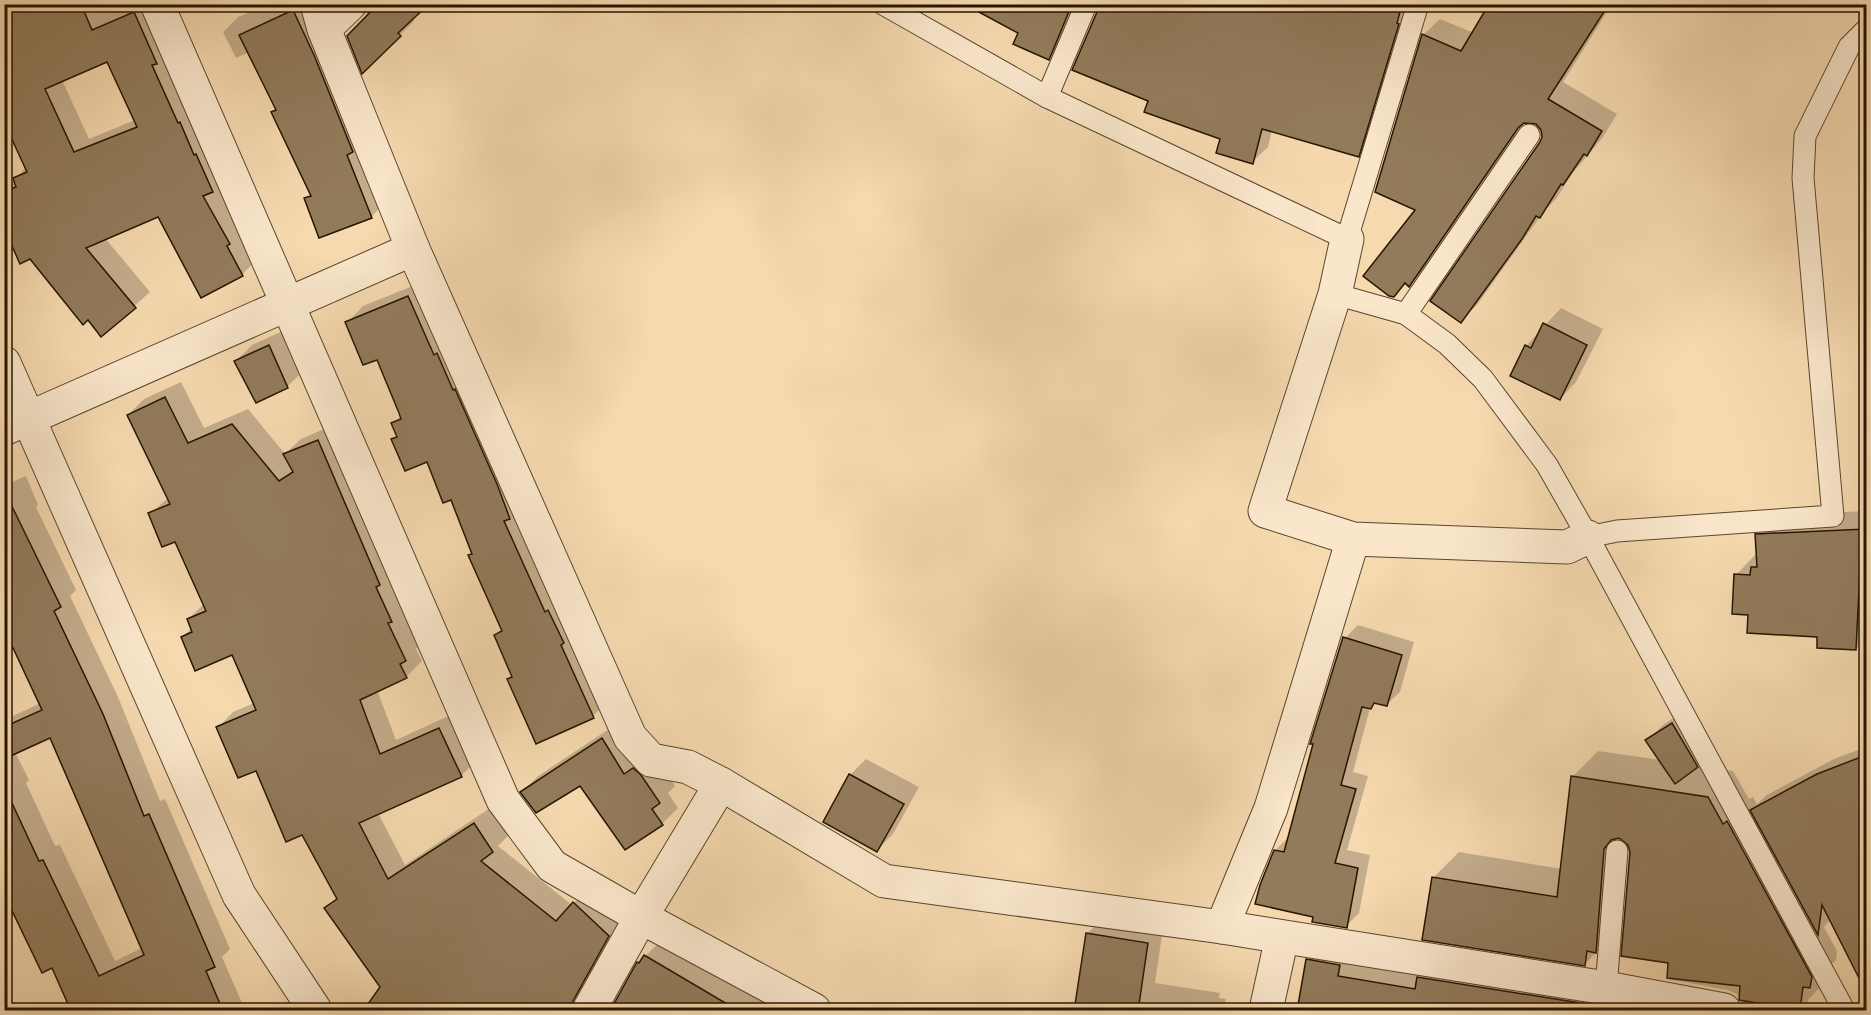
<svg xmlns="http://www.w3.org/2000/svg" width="1871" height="1015" viewBox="0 0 1871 1015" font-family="'Libre Caslon Text',serif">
<rect width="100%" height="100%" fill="#f6d9af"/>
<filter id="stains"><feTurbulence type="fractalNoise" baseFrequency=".00333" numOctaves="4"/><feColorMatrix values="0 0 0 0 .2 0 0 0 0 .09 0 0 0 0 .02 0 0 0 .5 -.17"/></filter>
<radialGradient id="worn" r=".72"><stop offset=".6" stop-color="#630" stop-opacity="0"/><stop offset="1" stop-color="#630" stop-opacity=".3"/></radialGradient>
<g fill="#0003" fill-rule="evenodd">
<path d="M4,4H152L256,260L242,275L159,215L105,238L150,292L102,335L7,229L4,230V184L15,180L26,167ZM108,60L135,120L89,139L62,80Z"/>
<path d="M244,4H316L386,202L371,217L306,199L311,194L273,112L277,108L249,52L236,58L223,32L238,17L248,13Z"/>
<path d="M370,4H426L412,18L414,21L363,71L348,34L365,17L369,10Z"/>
<path d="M967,4H1080L1064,42L1049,58L1020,32Z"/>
<path d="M1098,4H1412L1374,140L1358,155L1272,130L1268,147L1252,162L1221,138L1150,100L1098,12Z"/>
<path d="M1492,4H1612L1563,82L1617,114L1603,137L1572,174L1556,199L1544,211L1477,305L1460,321L1541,143L1543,137L1542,129L1538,124L1526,121L1426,268L1409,285L1406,283L1393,296L1417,209L1423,35L1440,19L1474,33Z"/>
<path d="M425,281L609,700L593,716L509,679L513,675L495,635L502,628L470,556L473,553L452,498L428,460L393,440L398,435L393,424L402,415L378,358L347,323L363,306Z"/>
<path d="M1561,308L1603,329L1576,382L1560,399L1526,346Z"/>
<path d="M285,330L303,371L287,387L236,361L252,345Z"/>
<path d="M181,382L204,428L248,409L285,454L301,439L333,425L421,644L416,649L422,661L406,677L377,690L396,740L455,713L477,760L461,776L378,813L405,865L490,808L508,836L498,846L572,905L590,888L624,919L593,975L586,982L567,1010L382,987L326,908L337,897L303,834L257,769L218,728L233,712L254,703L233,653L182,637L192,628L188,619L204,604L176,540L150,514L169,497L128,415L144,399Z"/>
<path d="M5,463L12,482L26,476L38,505L36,507L76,590L70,596L118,697L160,801L165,799L230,949L222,957L245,1010H72L53,966L4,890V720L41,703L14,646L4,651ZM51,736L142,948L115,961L60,845L55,846L26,783L29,780L15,752Z"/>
<path d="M1866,511V638L1856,649L1749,613L1736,575L1755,555H1758L1757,535L1776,515Z"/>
<path d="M1358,625L1414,642L1400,692L1387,704L1377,702L1370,708L1353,772L1368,776L1347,850L1370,855L1359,913L1346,926L1315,916L1275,850L1288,838L1345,638Z"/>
<path d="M1688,708L1713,750L1697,766L1733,771L1749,799L1753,797L1757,804L1767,795L1834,759L1866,747V982L1864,983L1831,919L1824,927L1837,951L1836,960L1827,969L1825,982L1808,1000L1807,1010H1305L1307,960L1333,934L1742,1003L1737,994L1728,990L1668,979L1670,962L1628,841L1621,926L1585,964L1433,878L1459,852L1562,869L1573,776L1598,751L1661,760L1647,741L1663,725Z"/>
<path d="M618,723L657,759L675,786L668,793L678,808L662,824L581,784L522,792L538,776Z"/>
<path d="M866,759L919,787L893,834L877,850L825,821L850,775Z"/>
<path d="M1103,918L1163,928L1155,983L1220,993L1219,998L1226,999L1224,1010H1075L1087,934Z"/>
<path d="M661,940L799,1010H612L639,963Z"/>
</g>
<g fill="#927b5b" stroke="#261501" stroke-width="1.5" fill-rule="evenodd">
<path d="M4,4H81L92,30L134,12L157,64L152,65L178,123L180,122L194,155L196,154L213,192L203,196L230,244L227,246L243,276L201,298L158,217L86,248L136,308L101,337L88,320L83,325L30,259L20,264L4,228V192L16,187L13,178L27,172L4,122ZM107,62L137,127L74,152L45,89Z"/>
<path d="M378,4H429L398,33L401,36L362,74L347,36Z"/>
<path d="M964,4H1072L1049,60L1013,44L1018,33Z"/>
<path d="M1097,4H1373L1400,12L1397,23L1399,24L1359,157L1262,129L1253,164L1216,153L1220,139L1144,112L1148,101L1072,70L1097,12Z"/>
<path d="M1489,4H1609L1548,99L1602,131L1587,156L1584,154L1563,185L1561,184L1540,218L1536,216L1522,239L1461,323L1430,301L1540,142L1542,137L1541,130L1536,124L1524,123L1518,128L1409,287L1405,283L1394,297L1389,296L1363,276L1415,210L1375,192L1422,34L1461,51Z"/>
<path d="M293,10L314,55L353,152L347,155L372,218L319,238L304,198L311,196L271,112L276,110L239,35Z"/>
<path d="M408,296L434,355L437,353L453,390L455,389L497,484L510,519L504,521L545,612L548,610L564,643L561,645L594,718L536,744L507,679L512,677L494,635L502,631L468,555L472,554L451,500L443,503L427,462L405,471L391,439L397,437L391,423L401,419L399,413L377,360L363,365L345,322Z"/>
<path d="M1543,323L1587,345L1560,400L1510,376L1525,345L1531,348Z"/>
<path d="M269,345L288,388L256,403L234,361Z"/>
<path d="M165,397L188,443L232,424L279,481L293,472L283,454L318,440L380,585L376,587L392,622L388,623L406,661L400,664L407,678L360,700L380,754L439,728L462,777L359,823L388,879L474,823L493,852L481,861L556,921L573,902L609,936L573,1001L570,1011H363L380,987L324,908L337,899L302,835L286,842L256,771L238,778L216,727L256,710L232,655L195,671L181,637L192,632L187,619L206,611L175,542L162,547L148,513L170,504L127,415Z"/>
<path d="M4,490L61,607L54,611L103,714L144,816L149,814L215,967L206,971L223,1011H71L52,968L42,973L4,894V786L39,861L43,860L99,976L144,955L50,738L4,759V727L42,710L13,648L4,652Z"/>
<path d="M1866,529V569L1860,570L1856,650L1817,648V637L1747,633L1748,615L1732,614L1734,574L1750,575L1751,567H1757L1755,534Z"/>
<path d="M1343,637L1402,655L1387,706L1374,703L1371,709L1362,707L1341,785L1356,789L1335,863L1358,868L1347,928L1312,922L1313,917L1255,904L1260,885L1274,850L1284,852L1313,744H1310Z"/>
<path d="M1672,723L1698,767L1675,784L1645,740Z"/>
<path d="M602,738L624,774L633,768L641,775L660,803L652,809L663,825L625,850L580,786L536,813L520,792Z"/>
<path d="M1866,755V992L1822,905L1818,935L1750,810L1817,774Z"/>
<path d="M849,774L904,804L877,852L823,822Z"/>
<path d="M1571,776L1708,797L1723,824L1727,821L1812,977L1810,988L1803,987L1800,1010L1739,1000L1740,986L1667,978L1668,963L1621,956L1630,852L1628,845L1619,838L1611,840L1604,849L1596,953L1587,951L1585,966L1422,940L1432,877L1557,897Z"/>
<path d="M1086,933L1148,943L1138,1011H1074Z"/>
<path d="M644,955L739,1011H610L637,962L639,963Z"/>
<path d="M1306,959L1340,965L1338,976L1415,989L1417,977L1580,1003L1579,1011H1297Z"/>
</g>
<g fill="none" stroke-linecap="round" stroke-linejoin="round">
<defs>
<g id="service">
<path d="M883,4L1047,97L1347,239L1418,4"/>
<path d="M1047,97L1085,7"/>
<path d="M1335,294L1406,314L1447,344L1483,379L1547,465L1588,537L1844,1010"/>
<path d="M1406,314L1529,135"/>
<path d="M1588,537L1617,531L1833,516L1803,178L1805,136L1849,47L1866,30"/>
<path d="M1606,988L1617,851"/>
</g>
<g id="minor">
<path d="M157,4L503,800L552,866L641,917L814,1010"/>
<path d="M317,4L324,29L413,249L630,737L651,760L688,767L721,784L884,881L1222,927L1606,988L1724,1010"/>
<path d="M324,29L350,4"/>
<path d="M1347,239L1335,294L1265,511L1353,539L1567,547L1588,537"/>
<path d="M4,429L413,249"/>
<path d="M1222,927L1271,808L1353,539"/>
<path d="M589,1010L641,917L721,784"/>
<path d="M1266,1010L1282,937"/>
</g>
<path id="tertiary" d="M4,363L239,895L315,1010"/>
</defs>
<use href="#service" stroke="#5a462c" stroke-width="23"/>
<use href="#minor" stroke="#5a462c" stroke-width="35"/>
<use href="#tertiary" stroke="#5a462c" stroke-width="35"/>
<use href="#service" stroke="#f9e6cb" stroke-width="21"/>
<use href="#minor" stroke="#f9e6cb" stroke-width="33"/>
<use href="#tertiary" stroke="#f9e6cb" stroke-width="33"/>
</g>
<rect width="1871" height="1015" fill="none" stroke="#f6d9af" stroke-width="24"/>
<rect x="6" y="6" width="1859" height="1003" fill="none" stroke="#261501" stroke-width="3"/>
<rect x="12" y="12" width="1847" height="991" fill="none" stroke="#261501" stroke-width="1.5"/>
<rect width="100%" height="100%" filter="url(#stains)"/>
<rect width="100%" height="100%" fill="url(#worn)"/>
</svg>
